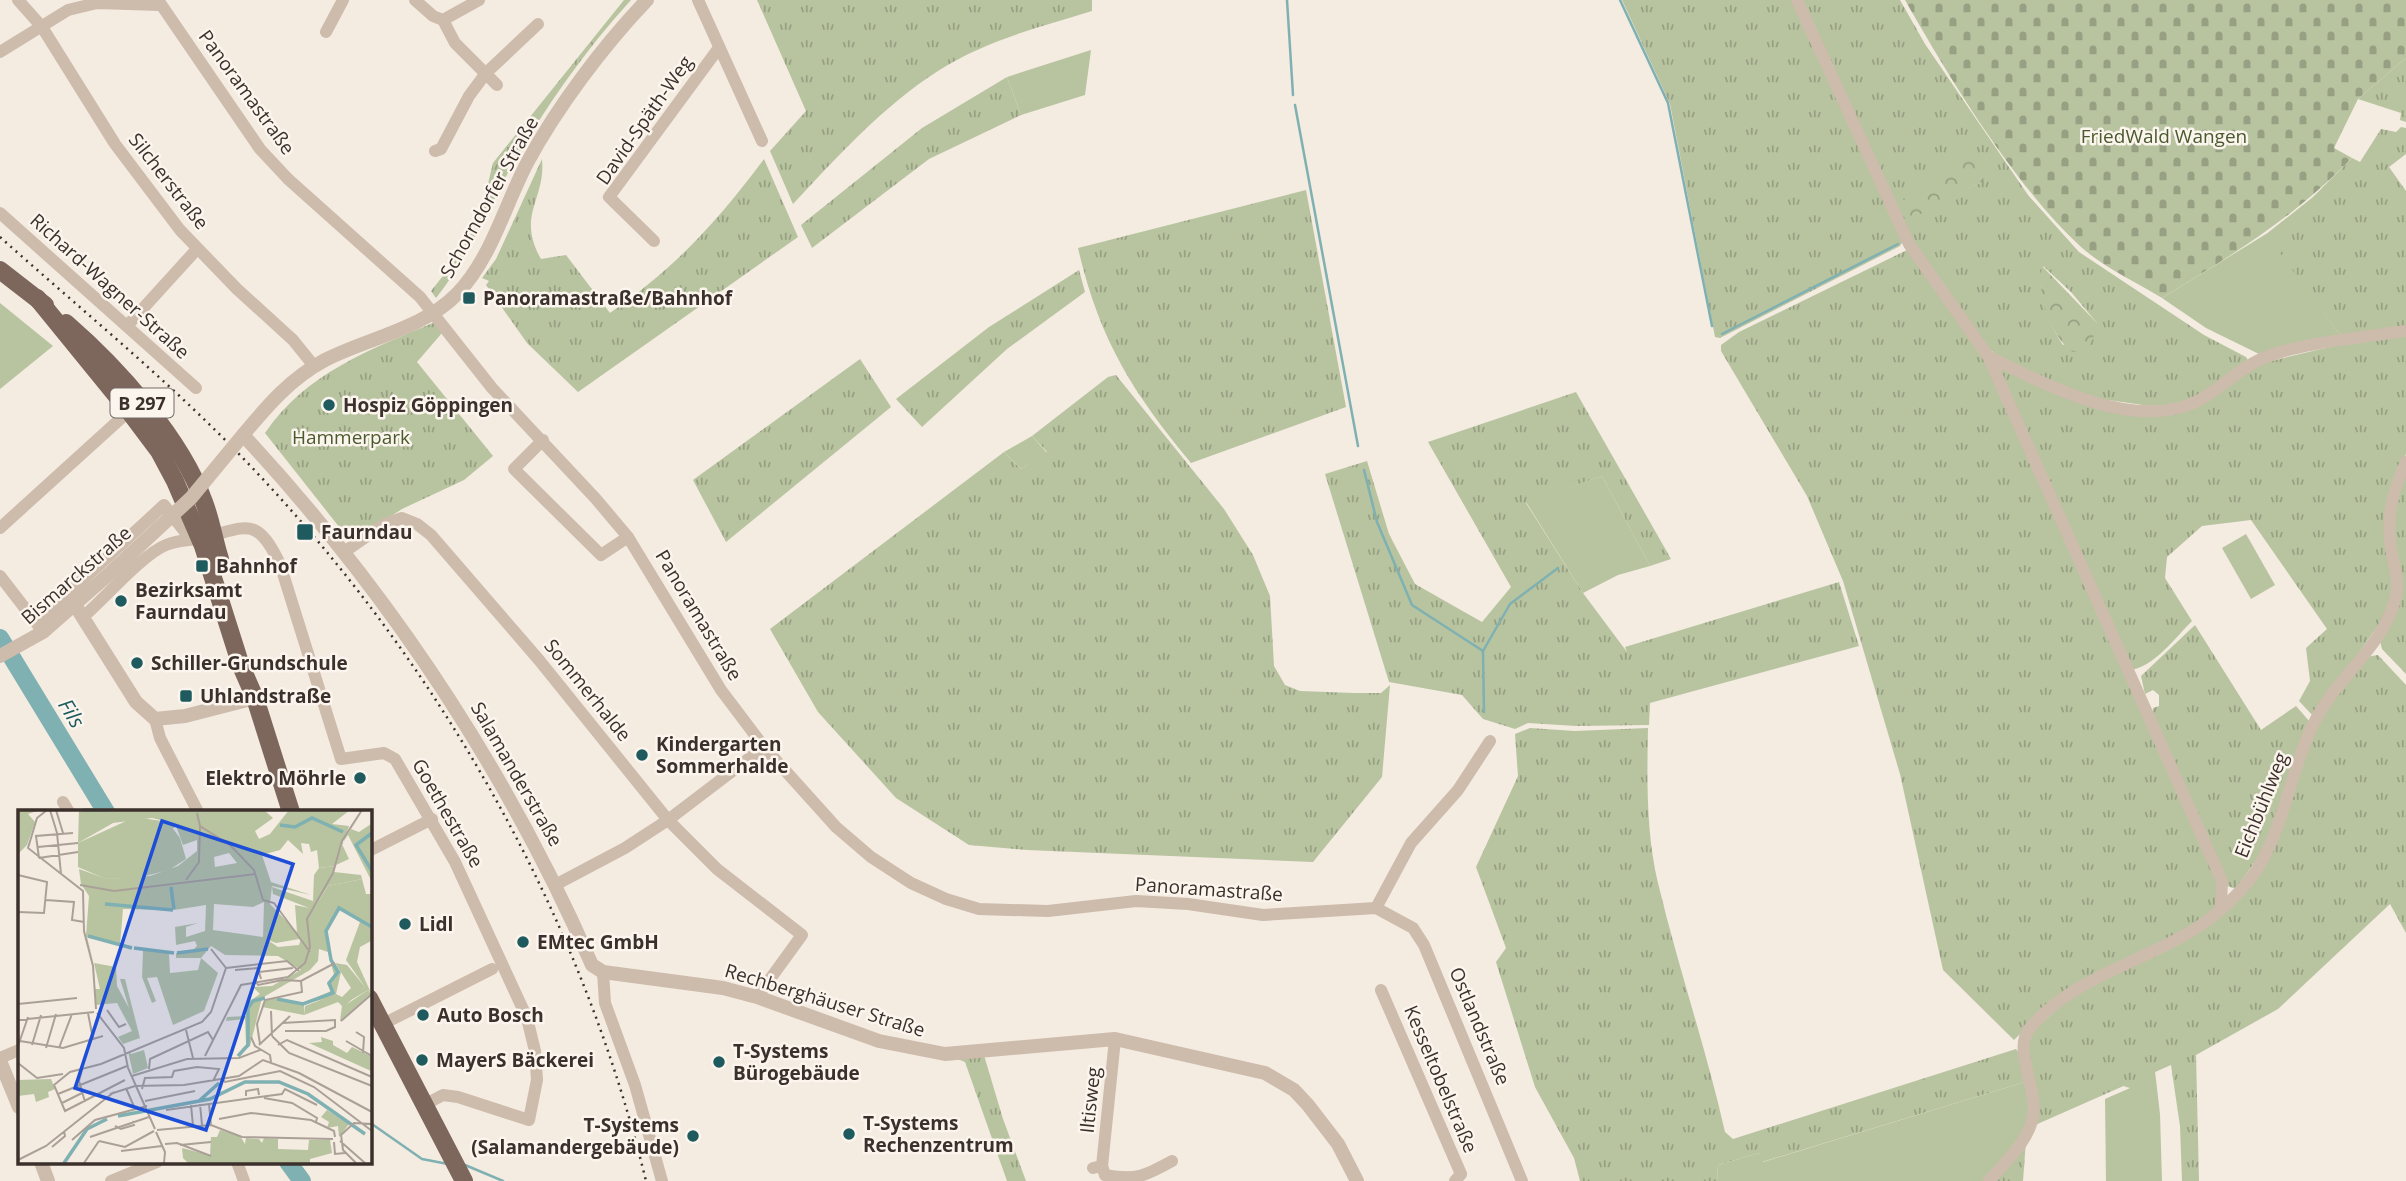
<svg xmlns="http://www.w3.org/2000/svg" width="2406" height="1181" viewBox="0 0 2406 1181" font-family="'Open Sans',sans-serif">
<defs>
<pattern id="grass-tufts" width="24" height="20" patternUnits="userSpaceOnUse" patternTransform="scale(1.75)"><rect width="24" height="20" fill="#b8c4a0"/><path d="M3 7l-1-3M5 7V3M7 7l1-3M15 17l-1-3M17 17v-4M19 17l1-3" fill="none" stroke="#97a083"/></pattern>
<pattern id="forest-crowns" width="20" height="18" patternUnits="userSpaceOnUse" patternTransform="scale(1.75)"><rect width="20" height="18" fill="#b8c4a0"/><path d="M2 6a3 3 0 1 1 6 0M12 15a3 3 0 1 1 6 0" fill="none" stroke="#97a083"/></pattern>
<pattern id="cemetery-stones" width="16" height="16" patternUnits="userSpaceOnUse" patternTransform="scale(1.75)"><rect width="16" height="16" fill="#b8c4a0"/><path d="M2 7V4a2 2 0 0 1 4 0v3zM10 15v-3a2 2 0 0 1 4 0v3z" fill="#97a083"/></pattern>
</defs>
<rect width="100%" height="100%" fill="#f4ebe1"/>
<g fill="url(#grass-tufts)" fill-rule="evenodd">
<path d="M624,0H631C585,50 544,109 510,169C486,213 468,258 436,298L431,291L458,257L480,217L493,163Z"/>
<path d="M757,0H1092V11C1040,27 984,41 938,71C883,106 837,157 793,204L770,151L806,111Z"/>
<path d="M1622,0H1793L1903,241L1900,246L1720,338L1715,337L1670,104Z"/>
<path d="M1801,0H1900L1925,44L2028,195L2079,252L2204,335L2246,357L2249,362L2203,394L2180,404L2150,406L2087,397L2003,359L1985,346L1912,240ZM1982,182L1933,206L1902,199ZM2043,266L2071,292L2097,323L2063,345C2049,324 2037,292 2043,266Z"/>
<path d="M2406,58V122L2400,120L2401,113L2358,99Z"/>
<path d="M1007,77L1021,115L929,159L812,248L801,225L922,128Z"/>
<path d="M2401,127L2406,128V154L2389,167L2406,191V328L2341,336L2265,235L2313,197L2352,158L2360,162L2381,129L2396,132Z"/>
<path d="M542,159C546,200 516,215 541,259L566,255L610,313C675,268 717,222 764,159L798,237L578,392L527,343L486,285L489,281L482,278L496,259Z"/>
<path d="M1306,190L1346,407L1191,463C1132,392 1099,339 1078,248Z"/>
<path d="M1907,250L1985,359L2219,886V902L2211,914L2042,1012L2014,1040L1943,970L1900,774L1843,581L1807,496L1721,351V345L1739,332Z"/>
<path d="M1079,270L1085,292L1007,349L922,427L896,399L989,327Z"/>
<path d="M435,322L442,333L417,362L493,456L464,480L402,509L351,542L265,433C307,372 370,350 435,322Z"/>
<path d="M2406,335V454L2391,494L2395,578L2386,614L2314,717L2299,701L2310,681L2306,648L2327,629L2251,520L2202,526L2167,557L2165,578L2192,621C2176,637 2153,668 2130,670L2000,370L2005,364L2042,385L2164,413L2262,363L2347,343Z"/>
<path d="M860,359L891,407L726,542L693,480Z"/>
<path d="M1116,375L1224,509L1253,555L1270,596L1274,666L1285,685L1300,691L1354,693H1381L1390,685L1382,777L1313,862L1027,850L969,845L896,798L818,712L770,629L1004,452L1021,469L1047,452L1032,436L1108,377Z"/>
<path d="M1576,392L1671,559L1650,566L1602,476L1526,503L1583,593L1627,652L1625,647L1839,582L1859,646L1650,703L1649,725L1576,726L1528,723L1515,729L1483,719L1462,695L1389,682L1325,474L1367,461L1389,534L1415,584L1482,622L1511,587L1428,442Z"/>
<path d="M2406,468V674L2382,649L2380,641L2391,617L2392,524Z"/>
<path d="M2195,625L2261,730L2296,706L2310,722L2263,850L2236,889L2227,886L2152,718L2153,708L2159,706V695L2153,690L2145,694L2141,676Z"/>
<path d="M2378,655L2406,685V933L2390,904L2278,1009L2196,1055L2199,1181H2182L2180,1126L2171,1065L2033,1126L2027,1051L2032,1032L2074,994L2153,954L2251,884L2317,727L2328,705L2366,657Z"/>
<path d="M1530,728L1575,731L1648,728C1647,779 1646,833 1658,883C1678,967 1706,1048 1725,1132L1733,1139L2016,1049L2022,1057L2028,1081L1762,1162L1759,1153L1718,1165L1717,1181H1580L1574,1158L1535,1087L1496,962L1506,948L1476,867L1518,776L1515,734Z"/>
<path d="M983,1052L1003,1119L1026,1181H1007L965,1062L945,1054Z"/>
<path d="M2026,1140L2023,1181H1992Z"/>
</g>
<g fill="url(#forest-crowns)">
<path d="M1965,155L1980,158L1988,172L1982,182L1911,219L1902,199L1919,193Z"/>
<path d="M2042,266L2097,323C2093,341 2091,350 2072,352C2049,334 2037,293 2042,266Z"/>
</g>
<path fill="url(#cemetery-stones)" d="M1905,0H2406V58L2358,99L2334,148L2352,158C2291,220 2235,253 2162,298C2136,282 2103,267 2081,247C2014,185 1950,79 1905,0Z"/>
<g fill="#b8c4a0">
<path d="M1091,50L1085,95L1021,115L1007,77Z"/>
<path d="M2266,234L2341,336L2259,354L2206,328L2162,298Z"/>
<path d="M0,303L53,346L0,389Z"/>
<path d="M1032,436L1047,453L1021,469L1004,452Z"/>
<path d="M1602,476L1650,566L1618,575L1583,593L1526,502Z"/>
<path d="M2246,534L2275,585L2251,599L2222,548Z"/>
<path d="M2155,1071L2160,1114L2162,1181H2106L2105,1099L2130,1088L2123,1086Z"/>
<path d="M2028,1081V1127L1986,1181H1717L1718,1165L1759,1153L1763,1162Z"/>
</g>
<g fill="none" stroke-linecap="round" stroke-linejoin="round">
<g stroke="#7fb0b2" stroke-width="2.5">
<path d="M1287,0L1293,95"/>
<path d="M1620,0L1668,103L1712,326"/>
<path d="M1295,105L1358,446"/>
<path d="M1722,334L1898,244"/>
<path d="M1364,470L1377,522L1412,605L1483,651L1484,712"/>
<path d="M1483,651L1510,604L1558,568"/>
<path d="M369,1122L422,1159L448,1164"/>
<path d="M465,1165L503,1181"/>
</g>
<g stroke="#7fb0b2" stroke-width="18">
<path d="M0,638L106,812"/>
<path d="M288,1162L302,1181"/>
</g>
<g stroke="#cdbbac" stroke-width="12">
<path d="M18,0L42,27L115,144L180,230L237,289L293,340L314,366"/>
<path d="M158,0L260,149L288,179L420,297L492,388L596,499L628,537L721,690L764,747L836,827L871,857L911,883L946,899L979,909L1048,911L1136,901L1188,904L1263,915L1376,908L1413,928L1424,945L1522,1181"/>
<path d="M415,0L433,16L443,20L455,43L497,85"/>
<path d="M698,0L762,141"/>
<path d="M1797,0L1909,244L1988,356L2222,881L2221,908"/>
<path d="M443,20L479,0"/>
<path d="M326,32L343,0"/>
<path d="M0,52L68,10L97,3L160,5"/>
<path d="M435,151L441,149L469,96L486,73L538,24"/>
<path d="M0,213L196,388"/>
<path d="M654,241L609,197L718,49"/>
<path d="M127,326L197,249"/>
<path d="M1988,356C2044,384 2127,429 2191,404C2216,394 2235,371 2259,360C2294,343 2366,337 2406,331"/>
<path d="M543,440L514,469L601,555L628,537"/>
<path d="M0,528L129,411"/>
<path d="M344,552L383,525L402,518L417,524L431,535L539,660L668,820L717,869L802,935L757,997"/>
<path d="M0,576L41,629"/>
<path d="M84,616C105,598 143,554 166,545C181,539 189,541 202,538C246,528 256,514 280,564L341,759L384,753L395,759L455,862L527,1018L535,1051L537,1080L529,1120L458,1097L443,1095L424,1105"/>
<path d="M36,623L164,505L189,537"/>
<path d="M155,719L160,738L198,812"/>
<path d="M63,802L69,812"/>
<path d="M369,851L432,819"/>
<path d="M557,884L625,848L668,820L764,747"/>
<path d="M1376,908L1411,843L1458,790L1490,741"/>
<path d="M603,972L605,1003L635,1085L662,1181"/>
<path d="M1381,990L1461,1174L1455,1181"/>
<path d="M383,1024L492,969"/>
<path d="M0,1058L19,1050"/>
<path d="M237,1162L244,1181"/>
<path d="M1102,1166L1115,1039"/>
<path d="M1093,1168L1102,1166L1105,1175C1136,1181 1145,1176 1172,1161"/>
<path d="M111,1181L157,1162"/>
<path d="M1989,1181C2005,1162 2029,1141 2033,1116C2038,1090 2013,1049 2029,1029C2071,978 2141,963 2195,929C2211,919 2227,905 2240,891C2284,846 2287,773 2316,719C2339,675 2384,646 2396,596C2399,579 2394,565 2391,549C2386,517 2393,490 2406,462"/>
</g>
<g stroke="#cdbbac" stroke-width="14">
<path d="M647,0C604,45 557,107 527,163C505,205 491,259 457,294C423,329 368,338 325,360C291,378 267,406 243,435C389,592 506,769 592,965L603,972L723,988L757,997L879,1041L945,1054L1115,1039L1265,1073L1294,1090L1308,1105L1338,1144L1357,1181"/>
<path d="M75,605L136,702L155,719L185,716L255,698"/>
<path d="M0,656L43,632L109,574"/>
<path d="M0,1061L19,1107"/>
<path d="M41,1162L48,1181"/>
</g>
<g stroke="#7d675c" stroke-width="18">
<path d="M0,270L45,305"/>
<path d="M37,298L129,411L159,451L175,481L203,546L241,666L255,698L291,812"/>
<path d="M66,323C117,367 181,438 204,502C211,520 214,540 220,559"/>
<path d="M369,998L464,1181"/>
</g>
<path stroke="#3b302b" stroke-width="2.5" stroke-dasharray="2 5" stroke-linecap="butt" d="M0,237C87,315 179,389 259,475C444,672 582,918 646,1181"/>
<path stroke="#cdbbac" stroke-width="14" d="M109,574L191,498L243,435"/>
</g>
<g fill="#1f5a5e" stroke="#fbf5ee" stroke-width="2.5">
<rect x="462" y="291" width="14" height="14" rx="3.5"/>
<circle cx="329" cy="405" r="7"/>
<rect x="296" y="523" width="18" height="18" rx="3.5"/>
<rect x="195" y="559" width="14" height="14" rx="3.5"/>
<circle cx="121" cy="601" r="7"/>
<circle cx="137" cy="663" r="7"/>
<rect x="179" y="689" width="14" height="14" rx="3.5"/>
<circle cx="642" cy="755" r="7"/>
<circle cx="360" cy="778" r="7"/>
<circle cx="405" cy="924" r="7"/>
<circle cx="523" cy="942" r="7"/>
<circle cx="423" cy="1015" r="7"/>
<circle cx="422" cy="1060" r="7"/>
<circle cx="719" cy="1062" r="7"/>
<circle cx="849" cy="1134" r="7"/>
<circle cx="693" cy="1136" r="7"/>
</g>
<g text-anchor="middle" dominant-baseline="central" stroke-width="5" stroke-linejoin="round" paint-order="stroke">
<rect fill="#fbf5ee" stroke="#756b66" stroke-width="2" x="110.5" y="388.5" width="63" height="29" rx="5"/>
<g font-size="18" font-weight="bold" fill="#3b302b">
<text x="142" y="403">B 297</text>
</g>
<g font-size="19" fill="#3b302b" stroke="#fbf5ee">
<text transform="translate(247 92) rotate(54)">Panoramastraße</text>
<text transform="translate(644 120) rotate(-55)">David-Späth-Weg</text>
<text transform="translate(169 181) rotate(52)">Silcherstraße</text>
<text transform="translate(489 197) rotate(-61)">Schorndorfer Straße</text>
<text transform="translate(110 286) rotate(42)">Richard-Wagner-Straße</text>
<text transform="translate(76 575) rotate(-41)">Bismarckstraße</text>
<text transform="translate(699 615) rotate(59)">Panoramastraße</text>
<text transform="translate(588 690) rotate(51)">Sommerhalde</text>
<text transform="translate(517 774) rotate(60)">Salamanderstraße</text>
<text transform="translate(2261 805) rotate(-68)">Eichbühlweg</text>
<text transform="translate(448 813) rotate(60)">Goethestraße</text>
<text transform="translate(1209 889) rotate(4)">Panoramastraße</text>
<text transform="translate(825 1000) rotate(17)">Rechberghäuser Straße</text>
<text transform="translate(1480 1026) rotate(67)">Ostlandstraße</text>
<text transform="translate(1441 1079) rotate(67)">Kesseltobelstraße</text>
<text transform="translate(1090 1100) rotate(-84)">Iltisweg</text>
</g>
<g font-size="19" fill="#4a5a2e" stroke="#fbf5ee">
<text x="2164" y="136">FriedWald Wangen</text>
<text x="351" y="437">Hammerpark</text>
</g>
<g font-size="19" font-weight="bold" fill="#3b302b" stroke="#fbf5ee" text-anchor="start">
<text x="483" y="298">Panoramastraße/Bahnhof</text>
<text x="343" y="405">Hospiz Göppingen</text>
<text x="321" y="532">Faurndau</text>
<text x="216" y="566">Bahnhof</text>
<text x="135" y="590">Bezirksamt<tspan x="135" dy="22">Faurndau</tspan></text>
<text x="151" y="663">Schiller-Grundschule</text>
<text x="200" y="696">Uhlandstraße</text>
<text x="656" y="744">Kindergarten<tspan x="656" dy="22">Sommerhalde</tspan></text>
<text x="346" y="778" text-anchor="end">Elektro Möhrle</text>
<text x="419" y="924">Lidl</text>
<text x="537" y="942">EMtec GmbH</text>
<text x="437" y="1015">Auto Bosch</text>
<text x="733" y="1051">T-Systems<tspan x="733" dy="22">Bürogebäude</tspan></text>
<text x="436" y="1060">MayerS Bäckerei</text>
<text x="863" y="1123">T-Systems<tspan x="863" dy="22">Rechenzentrum</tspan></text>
<text x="679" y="1125" text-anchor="end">T-Systems<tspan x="679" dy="22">(Salamandergebäude)</tspan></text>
</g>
<g font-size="21" font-style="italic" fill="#1f5a5e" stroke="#fbf5ee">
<text transform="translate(72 713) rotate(59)">Fils</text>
</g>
</g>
<g transform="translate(18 810)">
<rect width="354" height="354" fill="#f4ebe1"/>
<path d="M0,0H22L10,4L17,12L9,35L0,44ZM61,0H246L255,8L237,21L241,29L252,24L271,0H332L314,14L331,16L317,56L301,58L299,40L293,42L291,34L283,33L285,44L270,30L262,40L244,45L253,72L293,85L254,76L248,129L260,137L281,135L291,106L310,76L344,69L348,84H353V131L342,137L339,152L353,183L350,180L328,193L347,177L328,150L342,112L322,100L309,122L314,150L323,162L318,184L312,188L286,193L313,181L309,174L316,165L310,142L301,139L300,151L292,160L244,188L232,236L218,246L228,235L227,209L208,211L209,207L228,206L230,192L242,184L235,177L254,176L283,160L260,146L207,145L193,136L183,148L200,163L186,201L155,215L139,167L129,168L138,191L134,193L124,167L125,140L151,143L152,163L180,160L183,148H158V143L173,142L179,136L177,131L158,135L157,117L180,113L168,117V127L187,121L188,95L156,100L105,99L102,135L69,127L75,151L68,126L71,86L63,74L61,59L89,69L132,66L160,56L179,41V30L165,35L158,16L153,20L150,12L134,8L95,13L60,33ZM211,43L219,53L197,57L196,47ZM246,92L245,127L195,120L196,94L235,97ZM346,0L333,19L341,22L353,14V70L330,25L324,34L331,49L318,55L325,31ZM76,153L98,157L99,176L111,198L102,169H107L122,228L105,234L100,227L114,221L99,193L78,195L77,179H82ZM303,227L315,231V235L329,243L334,237L353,246V261L291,233L304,232ZM126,240L130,258L115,264L110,241L113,244ZM33,269L37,279L30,282L31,287L18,292L16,284L0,286V270ZM309,300L331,314L321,327L320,316L309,318L311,312L303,307ZM202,320L222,326L227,334L228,328L241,329L244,333L246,328L260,329V339L290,340L291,330H312L314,343L292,349V353H170L165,348L164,338L192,345L193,327H199Z" fill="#b8c4a0" fill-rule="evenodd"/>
<path d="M260,188L286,193V205L244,197L248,190Z" fill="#b8c4a0"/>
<path d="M117,7L150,12L162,28L168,49L151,60L119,68L88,69L60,57V33Z" fill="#b8c4a0"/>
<path d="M317,56L316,62L343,65L344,69L310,76L290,106L291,139L281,129L258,133L248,129L250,92L279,122L277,95L291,98L255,84L254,77L295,91L296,65L301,58ZM317,153L329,155L347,177L329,194L350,180L353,184L322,211L324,196L320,192L286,205L287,196L318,184L324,187L333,178Z" fill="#b8c4a0"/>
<path fill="none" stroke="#7fb0b2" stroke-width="3.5" d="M65,0H92M262,15L277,17L294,8L325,22M354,23L338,35L354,61M153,77L156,99M87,94L155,100M70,126L114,138M116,138L156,143M159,143L190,139M259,189L285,194L315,183L311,173L320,162L313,150L308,121L321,98L354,117M220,246L230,235V198L235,191L247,188M181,291L201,273M100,306L192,289L227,272H261L290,284L347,324M46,353L69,319L89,309"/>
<path fill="none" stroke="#aaa098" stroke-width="2" d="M29,0L19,8L10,38L65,81L66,121L75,156L78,199M32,0L39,23L43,64M38,0L45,23M179,3L182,16L212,35L236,60L245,90L256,93L292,142M20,37L60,33M21,48L18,26L55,23M21,48L60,42M0,65L29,72L26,103L0,102M168,70L181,52L182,16M62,75L96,81L238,64M28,90L56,92L54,110L66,112M193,139L208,158M208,158L269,151L281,161M217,160L240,158L243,169M241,162L275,158M237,170L240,175L265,170M265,170L283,171L317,153M0,194L59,188M89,200L101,217L108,214M253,201L254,226M70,203L75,229M79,203L106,238L110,258L137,319M0,210L76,202M323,211L354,184M264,213L317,210V217L308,221H267M168,220L175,248M338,222L346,227L345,243M254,226L271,243L354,276M233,227L237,236L252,245L253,252M2,231L45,238L85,226M328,231L354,246M242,234L239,214L247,190L284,182L283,171M14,235L23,205M241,235L272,206M260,235L269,230L354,267M0,236L10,207M28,238L38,204M41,238L54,204M187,246L223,175L270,167L287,153L292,137L289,109L315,63L324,31L344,0M0,253L19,268L45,264M131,259L132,249L190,222L195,230M64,260L61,271L67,292M114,266L169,249L221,248L242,240M204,269L207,272L262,261L296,277L354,321M107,270L47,301L36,275L52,262L83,254L184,212L193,202L208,158M108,278L117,299M124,279L127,268L154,267L156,261L179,257L201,259L195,271M40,284L109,256M92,284L117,276L166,275L221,266L245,250L281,263L354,302M228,286V281L240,279L241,285M246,288L274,293L299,308L298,312M127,291L177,281M44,293L64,283M182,294L184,315M191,294L193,315M173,295L175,316M148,300L264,284L267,279L299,295M201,309L233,303L293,310L316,321L317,327M97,316L103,319L116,315L115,311M139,320L193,315L224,327L315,329M138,322L147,342L146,353M72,327L131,307M54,330L77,310L129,296M81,331L107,337L136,321M322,331L347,353M316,332L317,344L327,343M147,334L159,333L193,346M162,335L193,332M34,337L47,326L46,321M103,341L144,336M0,350L28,336L96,282M66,353L81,331M338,353L325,340L323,325L336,313L354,314"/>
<path fill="#1d4ed8" fill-opacity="0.15" stroke="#1d4ed8" stroke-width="3.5" d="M144,11L275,54L188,320L57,278Z"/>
<rect width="354" height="354" fill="none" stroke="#3b302b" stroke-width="3.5"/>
</g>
</svg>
